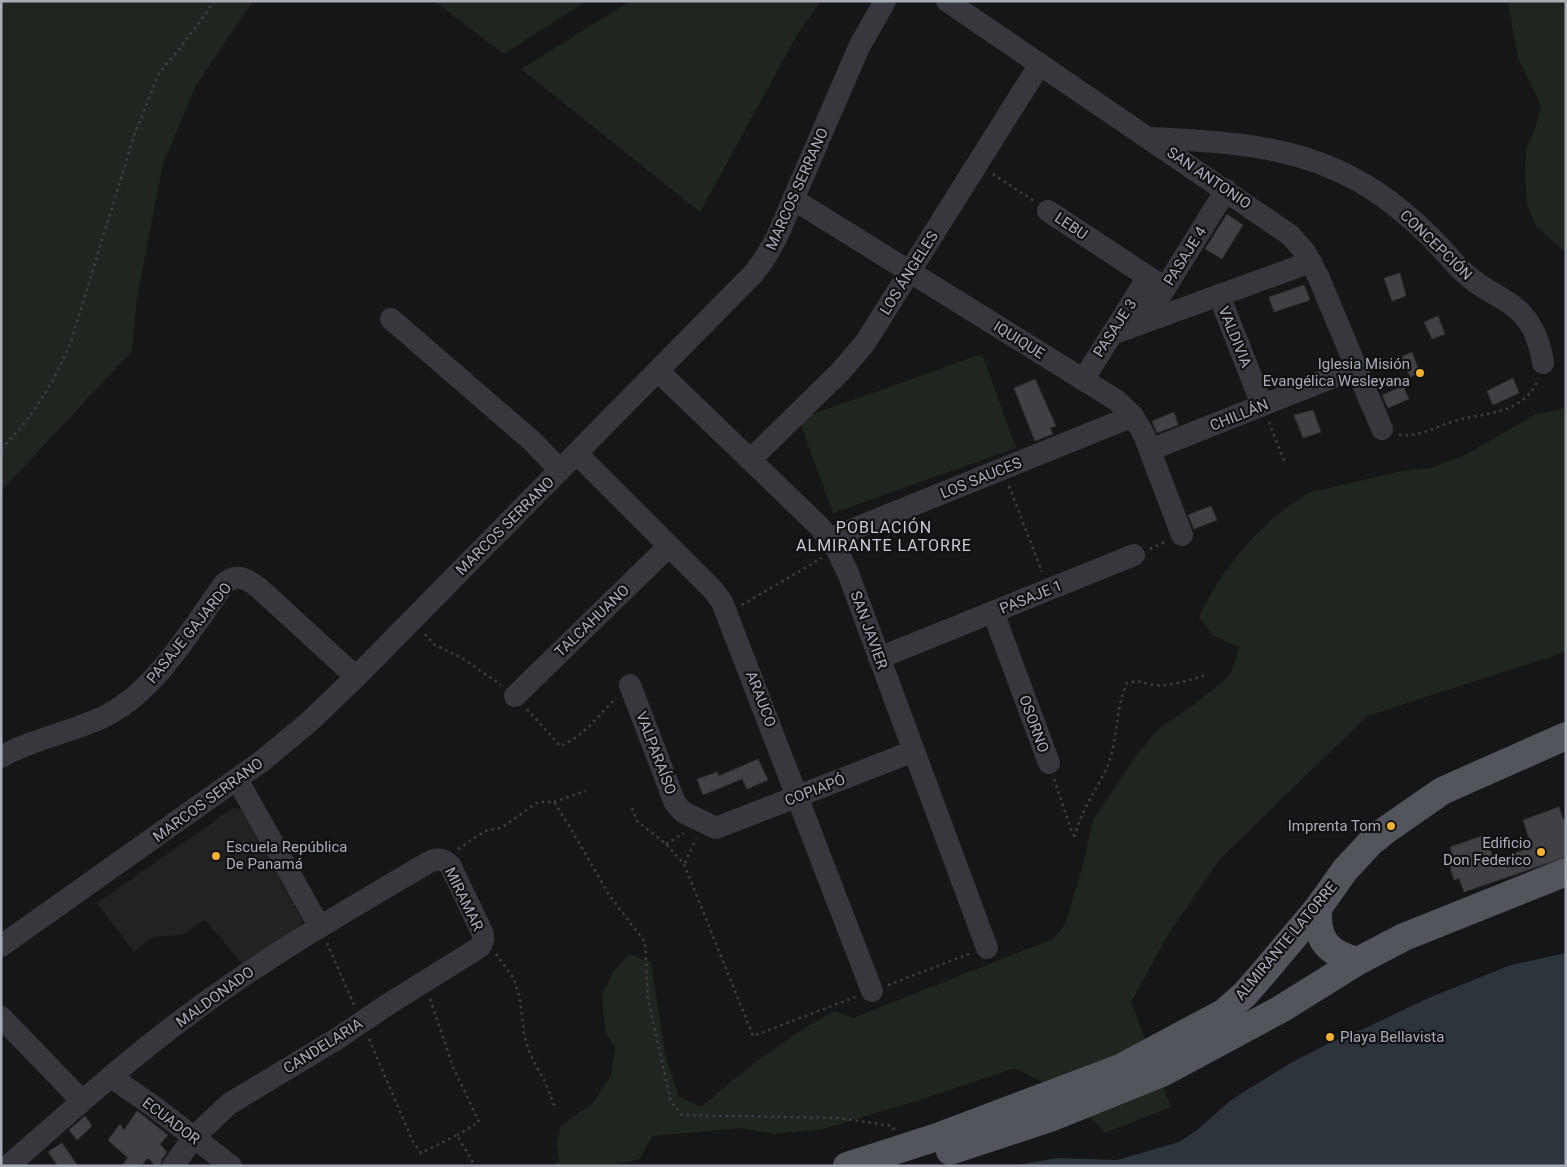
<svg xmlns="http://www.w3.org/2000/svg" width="1567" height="1167" viewBox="0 0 1567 1167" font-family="Roboto,sans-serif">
<rect width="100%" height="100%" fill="#161618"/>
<path fill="#222225" d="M233,808L241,809L302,920L298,930L244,966L205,920L181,935L153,937L134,952L97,903Z"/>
<g fill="#1e261f">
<path d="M1,1H253L196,85L163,164L137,297L132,351L1,491Z"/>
<path d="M434,1H586L504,54Z"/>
<path d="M630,1H821L797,35L700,212L521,69Z"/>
<path d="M1510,1H1566V253L1536,226L1527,205L1525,178L1526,148L1536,127L1541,105L1518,58L1509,8Z"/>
<path d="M982,354L1016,448L833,513L799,419Z"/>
<path d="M1566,408V652L1367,716L1220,859L1169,933L1131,1002L1171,1107L1105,1133L1073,1098L1015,1068L919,1100L823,1129L774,1134L741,1128L652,1136L640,1159L608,1166H553L559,1161L557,1145L560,1127L594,1102L611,1075L615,1048L605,1031L602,994L614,971L629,954L651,962L665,1054L679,1097L701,1107C743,1071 785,1037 835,1011L853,1018L1053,939L1065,925L1082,869L1093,820L1136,756L1156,731L1204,697L1230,675L1240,647L1214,636L1199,617C1217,578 1243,544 1276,516C1288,507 1298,498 1311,492L1402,471L1430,468L1465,455L1534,415Z"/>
</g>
<path fill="#2c353c" d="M1566,953V1166H1012L1057,1158L1117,1160L1179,1142L1196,1131L1230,1101L1245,1091L1294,1061L1334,1041L1368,1027L1426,999L1511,965Z"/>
<g fill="#404145" stroke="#303034">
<path d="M1227,214L1243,225L1222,259L1205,249Z"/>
<path d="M1400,273L1406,296L1392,301L1384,278Z"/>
<path d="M1304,285L1310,300L1274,312L1269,297Z"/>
<path d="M1438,316L1445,334L1432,339L1424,322Z"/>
<path d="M1412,352L1420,373L1410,377L1401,357Z"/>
<path d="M1513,378L1519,393L1493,405L1487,391Z"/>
<path d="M1035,379L1056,426L1050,428L1053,434L1035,441L1014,388Z"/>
<path d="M1403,386L1409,399L1388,408L1382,395Z"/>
<path d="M1313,410L1321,432L1303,438L1294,415Z"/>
<path d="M1174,412L1178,425L1157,433L1152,421Z"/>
<path d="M1211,506L1217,520L1194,529L1188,515Z"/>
<path d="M758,759L768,780L747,789L742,779L703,795L697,779L717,772L719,776Z"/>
<path d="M1559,807L1563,819H1566V857L1464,892L1459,878L1454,880L1450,867L1456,865L1450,847L1485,835L1494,860L1532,847L1523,820Z"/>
<path d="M137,1111L168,1135L160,1144L167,1152L162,1159L160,1166H156L148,1158L141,1166H121L128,1158L108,1140L120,1124L124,1130Z"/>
<path d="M85,1116L92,1126L77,1140L69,1130Z"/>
<path d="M62,1143L78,1166H58L48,1152Z"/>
</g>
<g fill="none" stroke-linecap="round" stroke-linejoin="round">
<g stroke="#3d3f44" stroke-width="2.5" stroke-dasharray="2.5 4" stroke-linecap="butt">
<path d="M993,174L1034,201"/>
<path d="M1269,422L1285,463"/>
<path d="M1399,435C1418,437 1434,428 1451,422C1486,411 1520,417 1539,379"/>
<path d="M1,449C33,417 54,383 71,341L135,133L159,73L180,48L215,1"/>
<path d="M1009,486L1042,572"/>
<path d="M1150,549L1165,542"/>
<path d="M742,605L822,558"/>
<path d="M425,634L435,645L462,658L501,685"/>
<path d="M527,709L560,746C583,737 599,715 616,698"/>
<path d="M1054,779L1073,835"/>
<path d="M554,802L586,791"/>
<path d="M632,808L637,821L666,844L684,864L753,1036L855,997"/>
<path d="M1074,837C1077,828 1080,819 1084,811C1092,793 1104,778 1110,759C1118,734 1116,707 1127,683C1142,679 1140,683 1154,685C1167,687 1192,680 1205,675"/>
<path d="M666,844L684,833"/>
<path d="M458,849L485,831L501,828L538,802H554L570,827L609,895L645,942L648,999L671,1102L682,1115L840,1118L892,1126L894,1130"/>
<path d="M685,863L696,839"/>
<path d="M327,943L355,1007"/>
<path d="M496,954L514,979L520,999L524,1034L530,1054L545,1082L555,1107"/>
<path d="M888,985L969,954"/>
<path d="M430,999L453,1067L479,1122L457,1135"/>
<path d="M369,1039L413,1142L421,1153L457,1135L475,1166"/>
</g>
<g stroke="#37383d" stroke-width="22">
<path d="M947,1L1290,235L1305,252L1318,276L1382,429"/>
<path d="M1151,138C1247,143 1326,147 1403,212C1416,223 1428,234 1439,246C1449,256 1457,267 1468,276C1479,286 1490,291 1503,299C1528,313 1539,335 1543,363"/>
<path d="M793,199L1116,400L1133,416L1144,435L1182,535"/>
<path d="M1048,211L1165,288"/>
<path d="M1219,295L1262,405"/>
<path d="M391,319L532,441L560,470"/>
<path d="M1144,322L1226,190"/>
<path d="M1112,334L1311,262"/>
<path d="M658,371L820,527L837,550L848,573L987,948"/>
<path d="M1083,380L1148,277"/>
<path d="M1150,450L1356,368"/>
<path d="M577,454L713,590L722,602L872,991"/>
<path d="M750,460L841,371L865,343L1040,64"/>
<path d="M829,539L1133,416"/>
<path d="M993,612L1049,763"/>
<path d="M879,658L1134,555"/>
<path d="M630,685L675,803L683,812L716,828L914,751"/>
<path d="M515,696L669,546"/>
<path d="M1,757C32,739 69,733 101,718C153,695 191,630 224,584C236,572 248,579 259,588L356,677"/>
<path d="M237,779L319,926"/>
<path d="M1,946L262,761L309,722L356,677L754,273L763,261L776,239L859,47L885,1"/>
<path d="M1,1017L82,1101"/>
<path d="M111,1077L153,1106L231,1166"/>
<path d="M8,1166C69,1113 129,1058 195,1010C269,955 349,909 429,862C437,858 444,859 450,865L483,934V940L480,947L390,1003L335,1040L229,1104L194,1137L173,1166"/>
</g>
<g stroke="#53555c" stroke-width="28">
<path d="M1318,908C1316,940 1327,953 1358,961"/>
<path d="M950,1151L1050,1118L1164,1072L1281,1009L1358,961L1404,937L1566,872"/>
<path d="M847,1166L937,1137L1120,1068L1225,1012L1245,994L1260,977L1318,908L1345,870L1371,842L1386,830L1442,791L1566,736"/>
</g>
</g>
<g fill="#f2b134" stroke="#111113" stroke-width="2">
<circle cx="1420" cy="373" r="5"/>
<circle cx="1391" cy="826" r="5"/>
<circle cx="1541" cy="852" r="5"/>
<circle cx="216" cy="856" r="5"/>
<circle cx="1330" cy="1037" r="5"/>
</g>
<g text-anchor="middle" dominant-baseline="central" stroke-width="4.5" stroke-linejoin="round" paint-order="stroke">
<g font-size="15" fill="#a8adb8" stroke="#111113">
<text transform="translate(1209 178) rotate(34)">SAN ANTONIO</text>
<text transform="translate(797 189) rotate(-66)">MARCOS SERRANO</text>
<text transform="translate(1071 226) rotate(34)">LEBU</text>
<text transform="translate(1436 245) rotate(44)">CONCEPCIÓN</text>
<text transform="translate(1185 256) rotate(-58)">PASAJE 4</text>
<text transform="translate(909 273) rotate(-58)">LOS ÁNGELES</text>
<text transform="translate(1115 328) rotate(-57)">PASAJE 3</text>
<text transform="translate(1235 337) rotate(68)">VALDIVIA</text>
<text transform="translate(1019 340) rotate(32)">IQUIQUE</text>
<text transform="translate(1239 415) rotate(-22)">CHILLÁN</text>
<text transform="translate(981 478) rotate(-22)">LOS SAUCES</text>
<text transform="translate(505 526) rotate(-45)">MARCOS SERRANO</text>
<text transform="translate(1031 597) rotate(-22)">PASAJE 1</text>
<text transform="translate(592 621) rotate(-44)">TALCAHUANO</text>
<text transform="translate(869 630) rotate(70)">SAN JAVIER</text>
<text transform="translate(189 633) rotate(-51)">PASAJE GAJARDO</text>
<text transform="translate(761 699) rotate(69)">ARAUCO</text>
<text transform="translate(1034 724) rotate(70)">OSORNO</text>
<text transform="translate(656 753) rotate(69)">VALPARAÍSO</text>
<text transform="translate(815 790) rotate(-21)">COPIAPÓ</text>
<text transform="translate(208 800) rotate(-36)">MARCOS SERRANO</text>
<text transform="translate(464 899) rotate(64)">MIRAMAR</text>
<text transform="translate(1286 941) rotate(-50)">ALMIRANTE LATORRE</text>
<text transform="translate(215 997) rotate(-36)">MALDONADO</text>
<text transform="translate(323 1046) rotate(-32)">CANDELARIA</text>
<text transform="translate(171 1121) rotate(37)">ECUADOR</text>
</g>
<g font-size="15" fill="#a8adb8" stroke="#111113" text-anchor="end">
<text x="1410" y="364">Iglesia Misión<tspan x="1410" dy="17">Evangélica Wesleyana</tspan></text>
<text x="1381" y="826">Imprenta Tom</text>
<text x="1531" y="843">Edificio<tspan x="1531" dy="17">Don Federico</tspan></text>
<text x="226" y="847" text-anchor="start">Escuela República<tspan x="226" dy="17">De Panamá</tspan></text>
<text x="1340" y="1037" text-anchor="start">Playa Bellavista</text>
</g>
<g font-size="16" letter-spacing="1" fill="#c9ccd4" stroke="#111113">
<text x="884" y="527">POBLACIÓN<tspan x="884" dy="18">ALMIRANTE LATORRE</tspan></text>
</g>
</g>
<rect width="1567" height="1167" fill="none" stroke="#a8adb8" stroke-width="5"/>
</svg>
